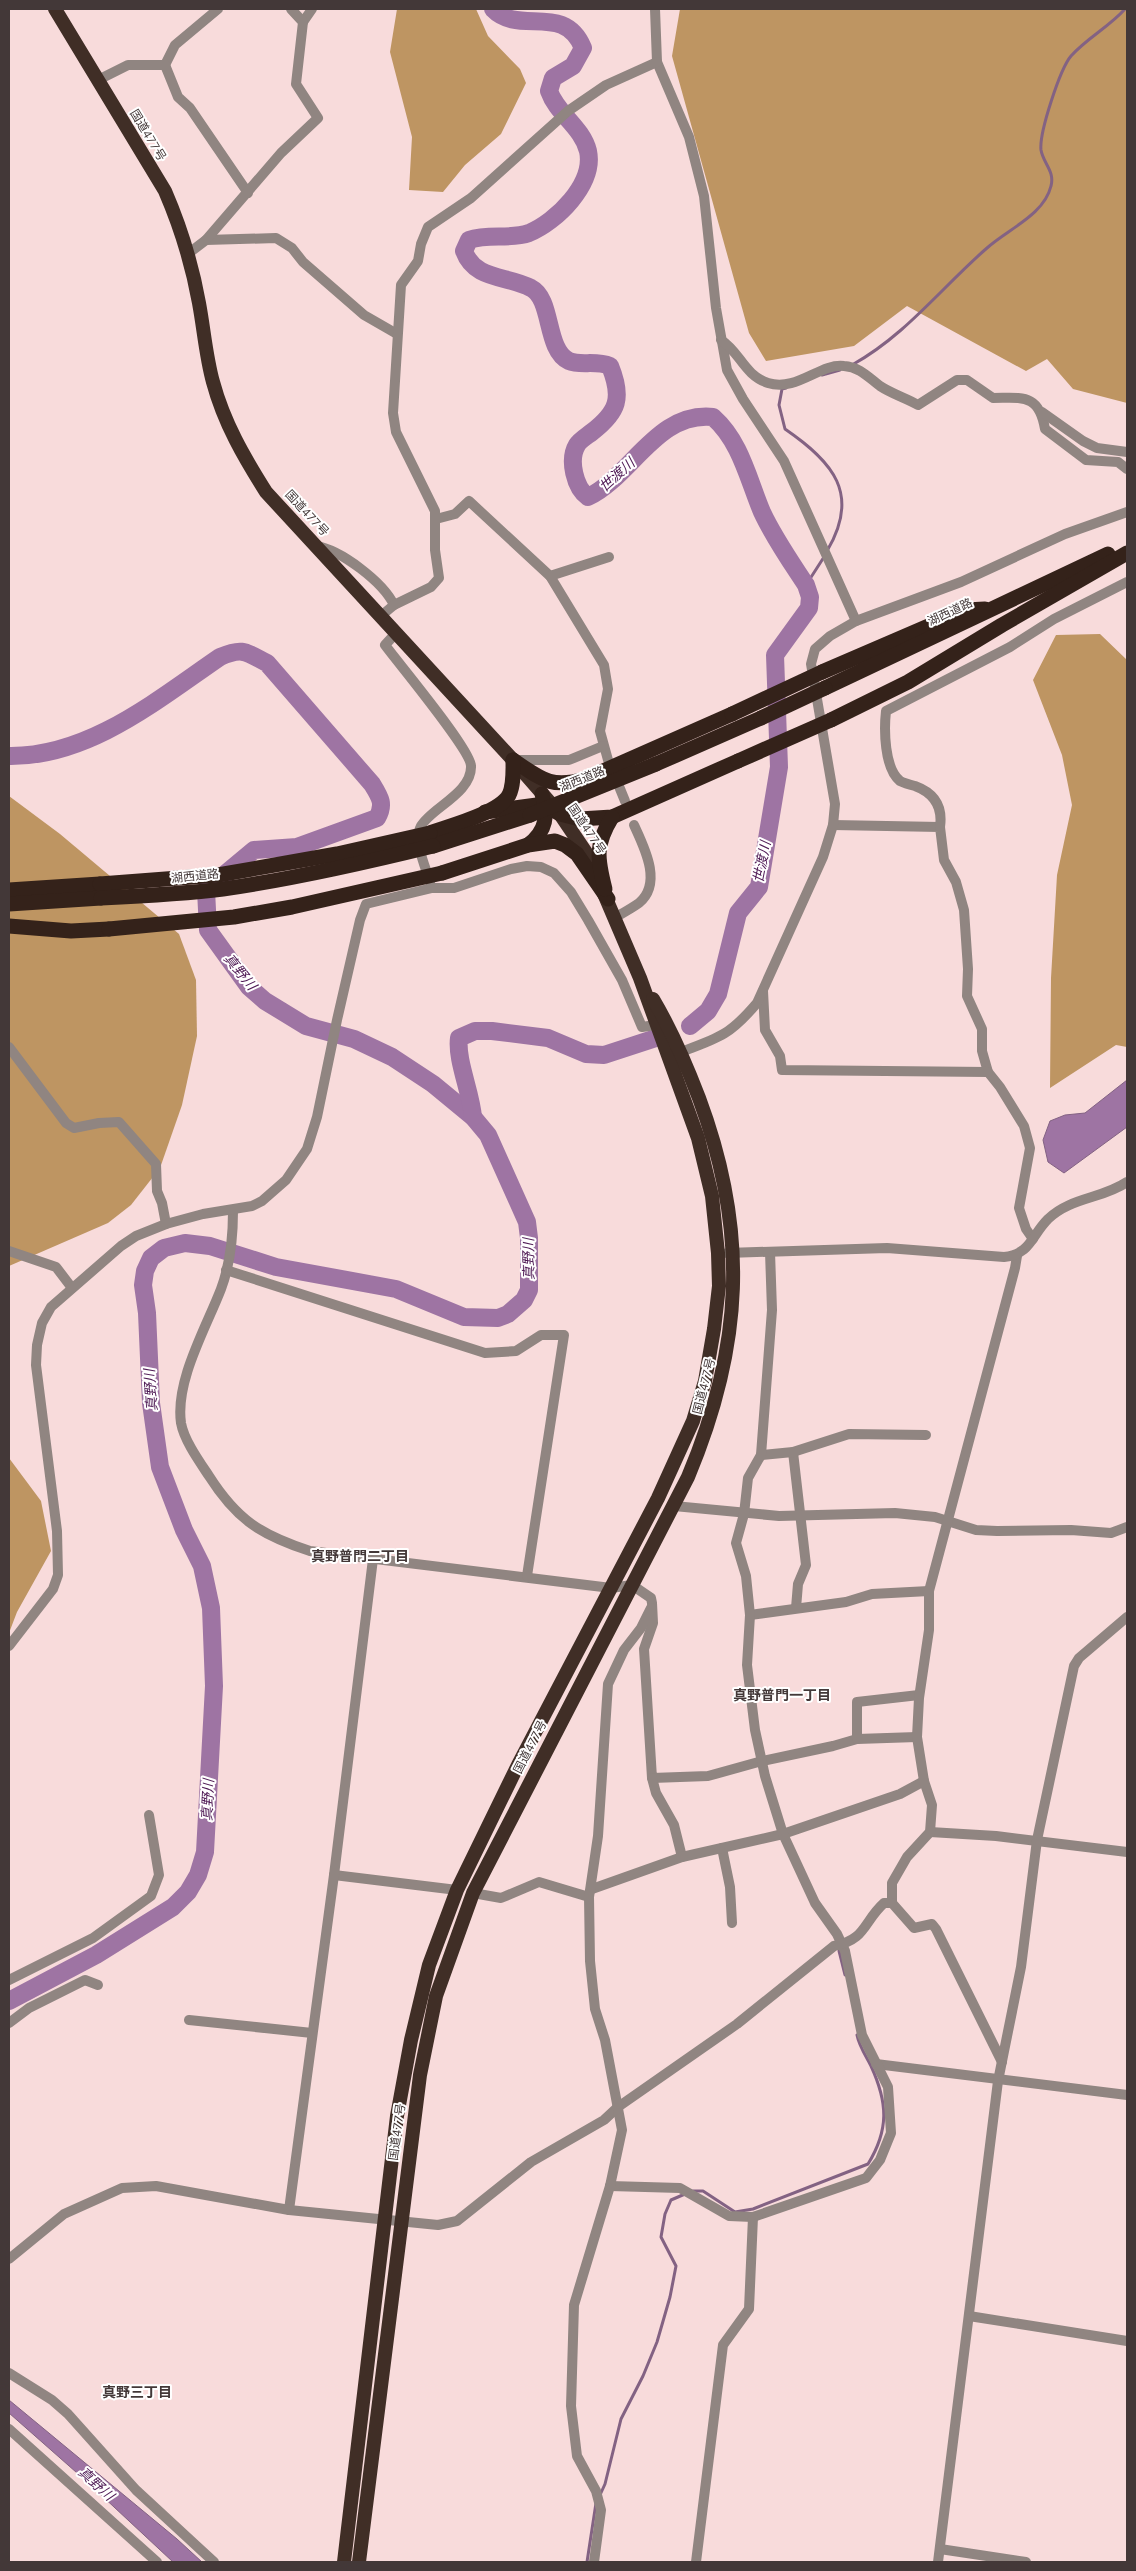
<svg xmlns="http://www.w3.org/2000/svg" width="1136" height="2571" viewBox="0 0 1136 2571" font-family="'Nunito Sans','Noto Sans JP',sans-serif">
<rect width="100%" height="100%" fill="#f8dbdb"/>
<g fill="#be9562">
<path d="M397,9H476L488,36L520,69L526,83L501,134L465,165L443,192L409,190L412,137L390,52Z"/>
<path d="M680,9H1127V403L1073,389L1047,359L1026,371L907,306L854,346L766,361L749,333L672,56Z"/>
<path d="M1100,634L1127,660V1047L1116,1045L1050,1088L1051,978L1057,875L1072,805L1062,755L1033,680L1056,635Z"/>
<path d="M9,796L60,834L179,934L196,980L197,1036L182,1105L160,1168L131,1205L108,1223L9,1266Z"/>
<path d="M9,1458L41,1501L51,1551L17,1612L9,1633Z"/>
</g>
<g fill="#9e74a3" stroke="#836283">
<path d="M1127,1080V1127L1064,1173L1048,1162L1043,1140L1050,1121L1065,1115L1085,1113Z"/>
<path d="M9,2400L177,2539L202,2562H173L85,2480L9,2413Z"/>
</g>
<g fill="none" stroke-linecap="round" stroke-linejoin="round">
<g stroke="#836283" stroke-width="3">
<path d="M852,365C906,335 942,287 987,248C1008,229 1044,215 1051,186C1055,171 1043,163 1041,150C1039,133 1060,69 1071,56C1087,38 1109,27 1125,9"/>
<path d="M822,375L840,370"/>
<path d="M786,388L782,389L779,405L785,429C833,462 861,494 827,551"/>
<path d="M806,585L824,557"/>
<path d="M839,1951L845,1975"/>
<path d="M693,2191H703L735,2212L753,2209L868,2164C889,2130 888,2103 871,2066C866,2056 859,2046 857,2035"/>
<path d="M600,2495L605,2484L621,2419L643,2376L657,2342L670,2297L676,2266L661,2237L665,2214L671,2200L685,2194"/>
<path d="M587,2562L596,2503"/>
</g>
<g stroke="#9e74a3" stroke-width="18">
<path d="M493,9C519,36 564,2 583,48L573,66L553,78L549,91C557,114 582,127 588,151C595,184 556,222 529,233C510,240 488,233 469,240L464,251C475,281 507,275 531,288C553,299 545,350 569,361C580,366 596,360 610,366C623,398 618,412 592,432C587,436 580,440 577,445C568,460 575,488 588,497C632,476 657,411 713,417C741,442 748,479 762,512C774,538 791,562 806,585L810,597L809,608L775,655L779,767L759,887L738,913L718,994L708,1011L690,1026"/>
<path d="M9,756C89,757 157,700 220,657C243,647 246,652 267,663L372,784C380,797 385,804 377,818L297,847L254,850L206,890L208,930L249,987L265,1001L306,1026L354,1039L392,1057L433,1084L473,1117L488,1135L527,1222L529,1238V1290L524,1300L508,1314L498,1318L464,1317L396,1289L276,1267L210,1246L185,1243L164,1248L151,1258L145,1271L143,1285L147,1313L151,1403L160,1467L184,1530L202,1566L211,1608L214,1686L205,1852L198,1875L188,1892L173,1907L96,1955L9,2001"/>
<path d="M473,1117C471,1092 456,1060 459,1038L475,1031H492L548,1038L586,1054L604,1055L656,1038"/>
</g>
<g stroke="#908581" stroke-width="10">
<path d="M655,9L657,62L689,137L704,196L716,308L727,370L743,399L784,461L856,621"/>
<path d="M303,22L312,9"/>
<path d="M165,65L175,45L218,9"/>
<path d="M98,80L128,65H165L178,97L190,108L248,193"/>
<path d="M206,240L276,238L292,248L303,262L364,315L397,334"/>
<path d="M189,253L206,240L281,153L318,118L296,84L303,22L291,9"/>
<path d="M721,340C740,352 744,375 768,383C797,392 820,363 844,366C860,367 869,378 880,386C892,394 906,398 918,405L957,380H967L993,398C1022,398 1039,393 1045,429L1086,460L1118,462L1127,469"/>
<path d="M1042,412L1083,441L1097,448L1127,452"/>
<path d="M436,519L455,514L469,501L550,576L604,665L608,689L600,731L608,760"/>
<path d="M316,546C341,550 383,582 394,605L382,615"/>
<path d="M550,576L609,557"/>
<path d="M394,605L431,587L439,578L435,550V511L396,432L393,413L401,285L418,261L421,244L428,227L471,198L568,111L606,85L657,62"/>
<path d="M397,632L385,645C399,664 471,750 471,766C472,793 431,808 421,826C413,841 426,868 430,882"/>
<path d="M514,760H569L603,746"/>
<path d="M614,774L625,801"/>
<path d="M833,825L940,827L944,860L956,882L964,910L968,969L967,996L982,1029V1051L988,1072L1000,1087L1024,1126L1030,1148L1019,1208L1026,1229L1033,1239"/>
<path d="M940,827C943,806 934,793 915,786C911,785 904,783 900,781C884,768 884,729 886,711L1010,647L1054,619L1127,582"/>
<path d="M616,917C623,913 632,908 639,903C663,883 644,847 634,825"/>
<path d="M763,991L765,1030L780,1056L782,1070L988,1072"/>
<path d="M9,1047L66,1123L74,1128L99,1123L119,1122L156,1164L157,1191L162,1203L166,1224"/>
<path d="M233,1211C233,1237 230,1265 221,1289C206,1328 175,1381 181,1423C184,1440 199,1461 209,1476C237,1520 261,1535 310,1551L611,1588L632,1585L651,1598L652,1603L653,1623L644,1649L652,1778L708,1776L762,1761L833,1746L857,1739L917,1737"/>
<path d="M9,1251L56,1267L72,1288"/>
<path d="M226,1270L485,1353L516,1351L541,1335H564L527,1576"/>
<path d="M793,1452L806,1565L798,1584L796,1608"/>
<path d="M761,1455L793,1452L849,1434L926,1435"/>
<path d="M674,1506L779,1516L895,1513L935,1517L976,1530L997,1531L1071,1530L1111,1533L1127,1527"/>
<path d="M750,1615L846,1602L872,1594L929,1591"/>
<path d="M9,1646L53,1589L58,1575L57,1531L36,1365L37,1345L42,1323L51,1307L121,1246L136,1236L166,1224L203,1214L252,1206L262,1201L286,1180L307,1149L317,1117L337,1020L360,920L366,904L432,888H454L511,869L527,866L541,867L554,873L571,892L588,920L622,980L642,1027L662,1024"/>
<path d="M857,1739V1702L919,1695"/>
<path d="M652,1778L656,1793L674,1825L682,1857"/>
<path d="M930,1832L996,1836L1127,1852"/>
<path d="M722,1848L730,1887L732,1923"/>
<path d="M334,1875L457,1890"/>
<path d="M592,1889L682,1857L783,1834L900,1794L924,1781"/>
<path d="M473,1893L501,1898L539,1882L589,1897"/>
<path d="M892,1903V1883L907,1857L930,1832L932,1805L924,1781L917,1737L919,1698L929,1630V1591L1015,1268L1017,1256"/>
<path d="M9,1980L93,1938L151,1896L159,1875L149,1815"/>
<path d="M189,2020L312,2033"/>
<path d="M9,2023L29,2008L85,1980L98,1985"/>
<path d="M876,2064L1127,2095"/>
<path d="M610,2186L680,2188L729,2216L753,2217L866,2178L880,2160L891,2133L888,2087L862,2035L845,1951L837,1934L815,1903L783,1834L765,1776L755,1730L747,1665L750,1615L746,1576L736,1543L744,1514L748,1478L761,1455L772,1310L770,1252"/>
<path d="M289,2210L334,1875L373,1559"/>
<path d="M9,2259L64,2214L122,2188L156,2186L289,2210L438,2225L457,2221L531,2162L604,2120L618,2107L737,2024L834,1946C866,1940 863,1922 884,1903H892L914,1928L932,1924L936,1929L1002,2062"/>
<path d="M969,2316L1127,2341"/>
<path d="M9,2373L52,2400L68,2414L136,2490L214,2562"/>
<path d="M9,2429L157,2562"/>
<path d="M940,2549L1026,2562"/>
<path d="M594,2562L601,2510L596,2491L577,2456L571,2406L574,2305L610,2186L622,2130L605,2040L595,2009L590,1961L589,1897L598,1836L608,1684L624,1650L641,1628L651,1608"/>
<path d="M696,2562L723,2345L749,2309L753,2217"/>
<path d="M938,2562L998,2081L1021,1967L1037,1840L1074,1666L1079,1658L1127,1617"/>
</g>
<g stroke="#908581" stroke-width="10">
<path d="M681,1052C719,1038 730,1035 757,1003L823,857L833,825L835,804L811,664L815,649L830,636L856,621L961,582L1065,534L1127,512"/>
<path d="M727,1253L887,1248L1004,1257C1031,1254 1031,1236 1048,1219C1071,1197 1102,1199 1127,1182"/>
</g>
<g stroke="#402e26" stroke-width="14">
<path d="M55,9L165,191C181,228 192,264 199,303C204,330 206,357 213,382C224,423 244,457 266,492L513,760L560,814L587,854L640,978L698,1138L712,1196L718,1253L719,1286L714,1329L705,1381L693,1421L658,1498L518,1765L457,1890L429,1965L411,2040L397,2116L344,2562"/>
<path d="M359,2562L420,2075L436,1996L473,1893L688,1477C743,1346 749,1232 699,1098C686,1064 672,1031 653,999"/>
</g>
<g stroke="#34221a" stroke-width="15">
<path d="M822,672L966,610L985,609"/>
<path d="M825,688L1108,554"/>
<path d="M831,720L908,682L1002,625L1127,553"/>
<path d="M513,760C541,779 551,789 585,779L732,714"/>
<path d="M656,764L761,718"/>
<path d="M485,812L537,805L546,806L560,814L580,819L612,817L738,761"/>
<path d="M430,833C449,826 499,813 509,795C514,785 513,771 513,760"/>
<path d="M528,845C547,831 548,815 542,794"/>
<path d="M433,846L530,815"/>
<path d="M442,873L528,845L555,841L565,845L577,854L608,899"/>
<path d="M605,889C597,858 595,845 612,817"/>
<path d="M9,890L100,884"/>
<path d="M9,904L101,898"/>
<path d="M9,926L71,931L109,929"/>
</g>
<g stroke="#34221a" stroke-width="15">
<path d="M732,714L822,672"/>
<path d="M761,718L825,688"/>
<path d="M738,761L831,720"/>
<path d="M530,815L656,764"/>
<path d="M100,884L218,875L337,854L430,833"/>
<path d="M101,898C142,896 183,894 223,889C294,879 364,863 433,846"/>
<path d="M109,929L234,917L292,907L442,873"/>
</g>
</g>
<g text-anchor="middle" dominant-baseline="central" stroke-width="4" stroke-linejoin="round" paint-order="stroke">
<g font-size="12" fill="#433838" stroke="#fff">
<text transform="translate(148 135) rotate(59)">国道477号</text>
<text transform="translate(307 513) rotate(47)">国道477号</text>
<text transform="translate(950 612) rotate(-25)">湖西道路</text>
<text transform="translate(582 779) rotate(-22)">湖西道路</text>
<text transform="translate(587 829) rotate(56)">国道477号</text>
<text transform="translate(195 876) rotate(-6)">湖西道路</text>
<text transform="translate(704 1386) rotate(-76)">国道477号</text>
<text transform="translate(530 1747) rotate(-63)">国道477号</text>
<text transform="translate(397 2132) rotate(-82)">国道477号</text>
</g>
<g font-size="14" font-style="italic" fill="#4d1853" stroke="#fff">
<text transform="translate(617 475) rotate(-42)">世渡川</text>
<text transform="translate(762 862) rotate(-79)">世渡川</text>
<text transform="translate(240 972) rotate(51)">真野川</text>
<text transform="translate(529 1259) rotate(-91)">真野川</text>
<text transform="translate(151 1390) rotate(-94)">真野川</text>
<text transform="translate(208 1800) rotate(-87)">真野川</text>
<text transform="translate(96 2484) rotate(42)">真野川</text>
</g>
<g font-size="14" font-weight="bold" fill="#433838" stroke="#fff">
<text x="360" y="1556">真野普門二丁目</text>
<text x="782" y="1695">真野普門一丁目</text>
<text x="137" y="2392">真野三丁目</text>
</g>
</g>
<rect width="1136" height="2571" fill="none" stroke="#433838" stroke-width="20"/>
</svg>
